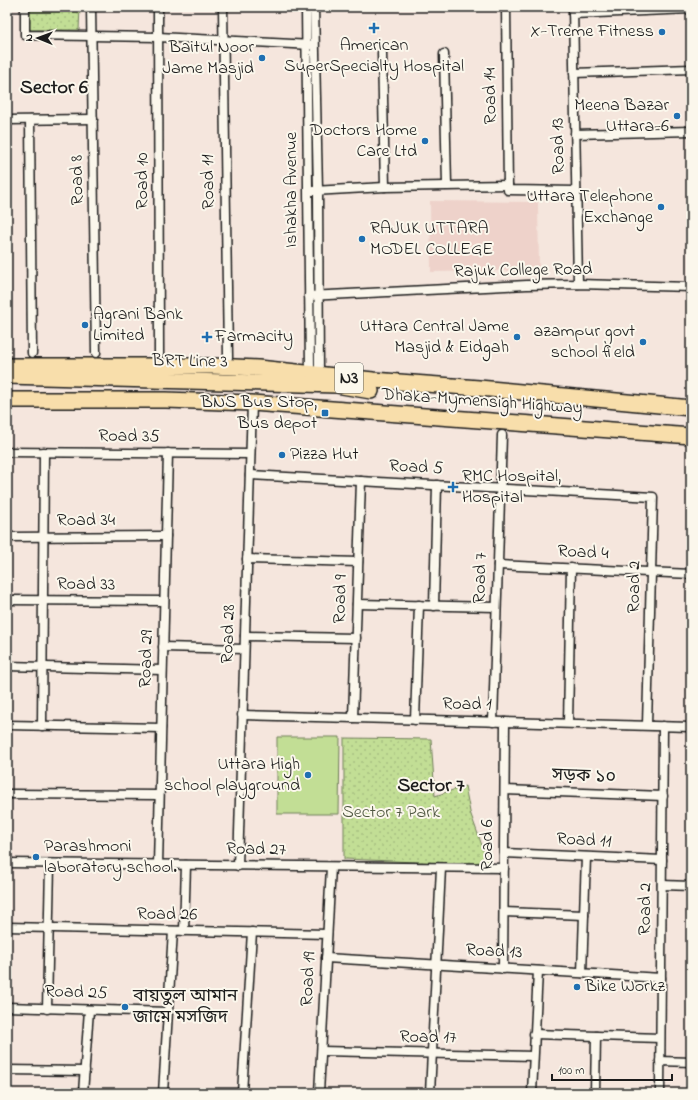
<svg xmlns="http://www.w3.org/2000/svg" width="698" height="1100" viewBox="0 0 698 1100" font-family="'Indie Flower','Noto Sans Bengali',sans-serif">
<defs>
<pattern id="park-dots" width="8" height="8" patternUnits="userSpaceOnUse"><rect width="8" height="8" fill="#c2de95"/><path d="M2 2h.1M6 6h.1" fill="none" stroke="#a6be80" stroke-width="1.8" stroke-linecap="round"/></pattern>
</defs>
<rect width="100%" height="100%" fill="#f5e6dd"/>
<filter id="ink" filterUnits="userSpaceOnUse"><feTurbulence type="fractalNoise" baseFrequency=".025" numOctaves="2"/><feDisplacementMap in="SourceGraphic" scale="8" xChannelSelector="R" yChannelSelector="G"/><feConvolveMatrix kernelMatrix="1 2 1 2 8 2 1 2 1" color-interpolation-filters="sRGB"/></filter>
<g filter="url(#ink)">
<path fill="#eed2ca" d="M430,201L538,202L539,270L431,272Z"/>
<path fill="#c2de95" stroke="#6f7d58" d="M277,737H340L339,814H277Z"/>
<g fill="url(#park-dots)" stroke="#6f7d58">
<path d="M29,7H80L79,30H29Z"/>
<path d="M344,738L431,739L435,796L465,786L470,812L489,865L344,859Z"/>
</g>
<g fill="none" stroke-linecap="round" stroke-linejoin="round">
<defs>
<g id="street">
<path d="M25,7V35L158,37L312,45"/>
<path d="M91,7L96,353"/>
<path d="M158,7L159,354"/>
<path d="M223,7L228,357"/>
<path d="M306,7L310,368L309,373"/>
<path d="M314,7L318,190L319,375"/>
<path d="M506,7L508,190L576,191"/>
<path d="M573,7L578,284"/>
<path d="M573,14L691,9"/>
<path d="M382,53L385,187"/>
<path d="M444,54L447,185"/>
<path d="M574,73L691,69"/>
<path d="M7,120L93,119"/>
<path d="M30,120L32,353"/>
<path d="M575,134L691,131"/>
<path d="M313,191L385,187L508,185"/>
<path d="M309,296L527,285L578,284L691,287"/>
<path d="M7,452L250,454"/>
<path d="M250,475L653,497L647,725"/>
<path d="M7,537L166,536"/>
<path d="M247,559L358,562"/>
<path d="M498,565L691,574"/>
<path d="M7,600L164,601"/>
<path d="M357,604L496,607"/>
<path d="M434,606L437,485"/>
<path d="M245,636L356,638"/>
<path d="M163,647L244,649"/>
<path d="M7,666L162,670"/>
<path d="M242,715L691,727"/>
<path d="M353,718L361,481"/>
<path d="M415,720L419,605"/>
<path d="M493,722L502,435"/>
<path d="M568,723L571,568"/>
<path d="M7,725L161,728"/>
<path d="M42,726L44,452"/>
<path d="M505,790L663,796"/>
<path d="M7,794L159,795"/>
<path d="M504,853L662,860"/>
<path d="M7,863L504,868"/>
<path d="M158,865L168,453"/>
<path d="M238,866L252,403"/>
<path d="M662,885L691,886"/>
<path d="M504,912L584,915"/>
<path d="M7,927L327,934"/>
<path d="M184,931L186,865"/>
<path d="M326,958L661,978"/>
<path d="M503,969L505,722"/>
<path d="M582,973L586,857"/>
<path d="M7,1007L168,1012"/>
<path d="M47,1009L50,864"/>
<path d="M534,1034L660,1038"/>
<path d="M322,1051L533,1056"/>
<path d="M660,1061L691,1062"/>
<path d="M7,1070L85,1071"/>
<path d="M83,1093L89,1010"/>
<path d="M163,1093L173,931"/>
<path d="M242,1093L252,932"/>
<path d="M319,1093L331,867"/>
<path d="M430,1093L441,868"/>
<path d="M532,1093L538,971"/>
<path d="M595,1093L596,1036"/>
<path d="M660,1093L663,726"/>
</g>
<g id="highway">
<path d="M7,366H212L258,368L373,380L479,388L691,408"/>
<path d="M7,376L336,385L371,391"/>
<path d="M7,400H166L252,403L691,436"/>
</g>
</defs>
<use href="#street" stroke="#1c1c1c" stroke-width="11"/>
<use href="#highway" stroke="#1c1c1c" stroke-width="18"/>
<use href="#street" stroke="#fbf7ec" stroke-width="8"/>
<use href="#highway" stroke="#f8deab" stroke-width="15"/>
</g>
</g>
<g fill="#1f6fb2" stroke="#fbf7ec" stroke-width="1.5">
<path d="M372 22h4v4h4v4h-4v4h-4v-4h-4v-4h4z"/>
<circle cx="662" cy="32" r="4"/>
<circle cx="262" cy="58" r="4"/>
<circle cx="677" cy="116" r="4"/>
<circle cx="425" cy="141" r="4"/>
<circle cx="661" cy="207" r="4"/>
<circle cx="362" cy="239" r="4"/>
<circle cx="85" cy="325" r="4"/>
<path d="M205 331h4v4h4v4h-4v4h-4v-4h-4v-4h4z"/>
<circle cx="517" cy="337" r="4"/>
<circle cx="643" cy="342" r="4"/>
<rect x="321" y="409" width="8" height="8" rx="2"/>
<circle cx="282" cy="455" r="4"/>
<path d="M451 481h4v4h4v4h-4v4h-4v-4h-4v-4h4z"/>
<circle cx="308" cy="775" r="4"/>
<circle cx="36" cy="857" r="4"/>
<circle cx="577" cy="987" r="4"/>
<circle cx="125" cy="1007" r="4"/>
</g>
<g text-anchor="middle" dominant-baseline="central" stroke-width="4" stroke-linejoin="round" paint-order="stroke">
<rect fill="#fbf7ec" stroke="#5f5e5a" stroke-width="1" x="335" y="363" width="28" height="30" rx="3"/>
<g font-size="17" font-weight="bold" fill="#1c1c1c">
<text x="349" y="378">N3</text>
</g>
<g font-size="18" fill="#1c1c1c" stroke="#fbf7ec" text-anchor="end">
<text x="654" y="32">X-Treme Fitness</text>
<text x="374" y="46" text-anchor="middle">American<tspan x="374" dy="21">SuperSpecialty Hospital</tspan></text>
<text x="254" y="48">Baitul Noor<tspan x="254" dy="21">Jame Masjid</tspan></text>
<text x="669" y="106">Meena Bazar<tspan x="669" dy="21">Uttara-6</tspan></text>
<text x="417" y="131">Doctors Home<tspan x="417" dy="21">Care Ltd</tspan></text>
<text x="653" y="197">Uttara Telephone<tspan x="653" dy="21">Exchange</tspan></text>
<text x="370" y="229" text-anchor="start">RAJUK UTTARA<tspan x="370" dy="21">MODEL COLLEGE</tspan></text>
<text x="93" y="315" text-anchor="start">Agrani Bank<tspan x="93" dy="21">Limited</tspan></text>
<text x="509" y="327">Uttara Central Jame<tspan x="509" dy="21">Masjid &amp; Eidgah</tspan></text>
<text x="635" y="332">azampur govt<tspan x="635" dy="21">school field</tspan></text>
<text x="215" y="337" text-anchor="start">Farmacity</text>
<text x="317" y="403">BNS Bus Stop,<tspan x="317" dy="21">Bus depot</tspan></text>
<text x="290" y="455" text-anchor="start">Pizza Hut</text>
<text x="462" y="477" text-anchor="start">RMC Hospital,<tspan x="462" dy="21">Hospital</tspan></text>
<text x="300" y="765">Uttara High<tspan x="300" dy="21">school playground</tspan></text>
<text x="44" y="847" text-anchor="start">Parashmoni<tspan x="44" dy="21">laboratory school.</tspan></text>
<text x="585" y="987" text-anchor="start">Bike Workz</text>
<text x="133" y="997" text-anchor="start">বায়তুল আমান<tspan x="133" dy="21">জামে মসজিদ</tspan></text>
</g>
<g font-size="18" fill="#1c1c1c" stroke="#fbf7ec">
<text transform="translate(491 96) rotate(-91)">Road 14</text>
<text transform="translate(559 146) rotate(-91)">Road 13</text>
<text transform="translate(78 180) rotate(-91)">Road 8</text>
<text transform="translate(143 181) rotate(-90)">Road 10</text>
<text transform="translate(209 182) rotate(-91)">Road 11</text>
<text transform="translate(292 190) rotate(-90)">Ishakha Avenue</text>
<text transform="translate(523 271) rotate(-1)">Rajuk College Road</text>
<text transform="translate(190 362) rotate(1)">BRT Line 3</text>
<text transform="translate(482 402) rotate(4)">Dhaka-Mymensigh Highway</text>
<text transform="translate(129 437) rotate(1)">Road 35</text>
<text transform="translate(416 468) rotate(3)">Road 5</text>
<text x="86" y="521">Road 34</text>
<text transform="translate(583 553) rotate(3)">Road 4</text>
<text transform="translate(481 578) rotate(-88)">Road 7</text>
<text transform="translate(86 585) rotate(1)">Road 33</text>
<text transform="translate(635 587) rotate(-89)">Road 2</text>
<text transform="translate(341 599) rotate(-88)">Road 9</text>
<text transform="translate(229 634) rotate(-88)">Road 28</text>
<text transform="translate(147 659) rotate(-88)">Road 29</text>
<text transform="translate(467 705) rotate(1)">Road 1</text>
<text transform="translate(584 777) rotate(2)">সড়ক ১০</text>
<text transform="translate(584 841) rotate(3)">Road 11</text>
<text transform="translate(488 845) rotate(-90)">Road 6</text>
<text transform="translate(256 850) rotate(1)">Road 27</text>
<text transform="translate(646 909) rotate(-89)">Road 2</text>
<text transform="translate(167 915) rotate(1)">Road 26</text>
<text transform="translate(494 952) rotate(3)">Road 13</text>
<text transform="translate(309 979) rotate(-87)">Road 19</text>
<text transform="translate(76 993) rotate(2)">Road 25</text>
<text transform="translate(428 1038) rotate(1)">Road 17</text>
</g>
<g font-size="18" fill="#4e5640" stroke="#fbf7ec">
<text x="391" y="813">Sector 7 Park</text>
</g>
<g font-size="20" font-weight="bold" fill="#1c1c1c" stroke="#fbf7ec">
<text x="54" y="88">Sector 6</text>
<text x="431" y="786">Sector 7</text>
</g>
</g>
<rect width="698" height="1100" fill="none" stroke="#fbf7ec" stroke-width="24"/>
<rect x="12" y="12" width="674" height="1076" fill="none" stroke="#1c1c1c" stroke-width="1.5" filter="url(#ink)"/>
<g transform="translate(38 38) rotate(271)" stroke="#fbf7ec" stroke-width="3" paint-order="stroke">
<path d="M0-3L7 15L0 10L-7 15Z" fill="#1c1c1c"/>
<text y="-6" font-size="11" font-weight="bold" text-anchor="middle" fill="#1c1c1c">N</text>
</g>
<path d="M552 1074v6h120v-6" fill="none" stroke="#1c1c1c" stroke-width="2"/>
<text x="558" y="1074" font-size="12" fill="#1c1c1c" stroke="#fbf7ec" stroke-width="3" paint-order="stroke">100 m</text>
</svg>
